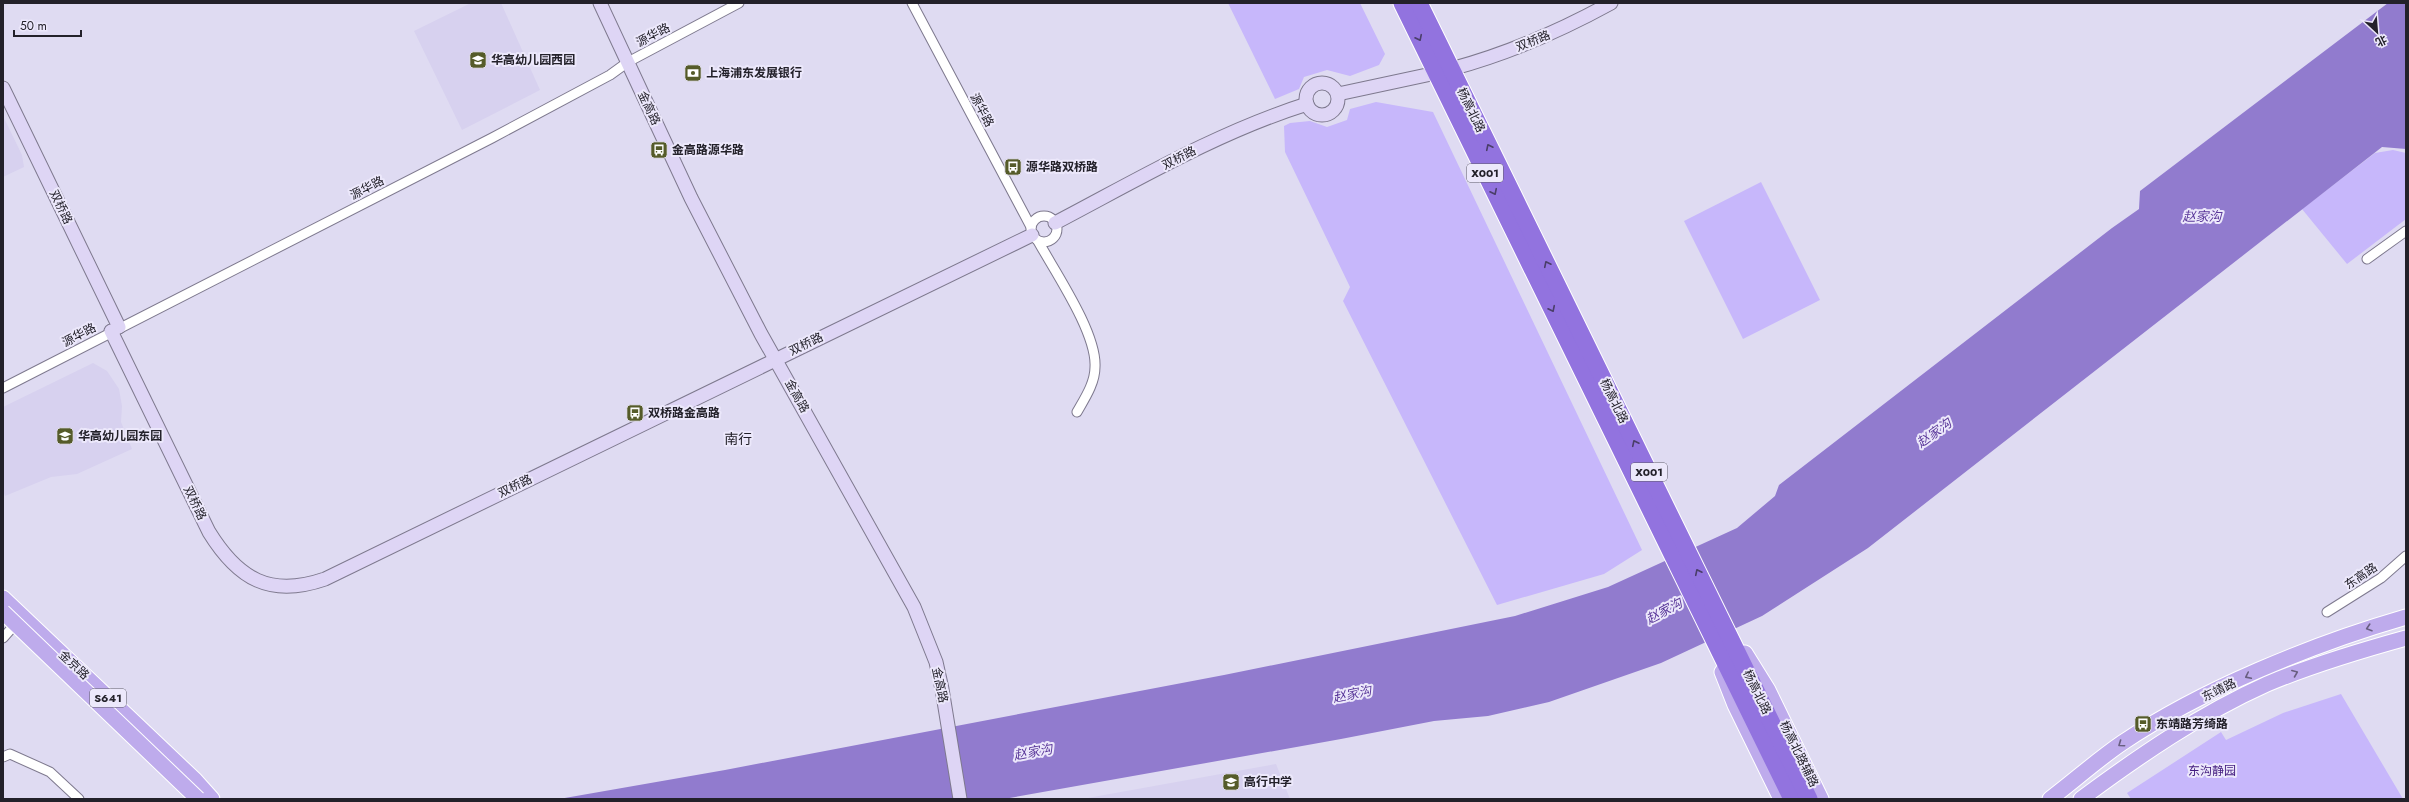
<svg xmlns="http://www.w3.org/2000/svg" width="2409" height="802" viewBox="0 0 2409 802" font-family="Jost,'Noto Sans SC',sans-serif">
<rect width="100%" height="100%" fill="#dfdbf2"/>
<g fill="#d7d1ef">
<path d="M471,3H501L540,90L462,130L414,31Z"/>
<path d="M3,116L22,155L24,167L3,177Z"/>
<path d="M93,363L107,371L119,389L122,406L121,422L132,449L77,474L51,477L5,496L3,491V407Z"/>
<path d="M1276,764L1290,799H1082Z"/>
</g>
<g fill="#c7b7fb">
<path d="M1228,3H1360L1385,54L1379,65L1350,76L1327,70L1304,77L1299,89L1275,99Z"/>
<path d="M1376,102L1433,112L1642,550L1604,574L1497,605L1343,301L1350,287L1285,152L1284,126L1290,123L1310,121L1327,127L1347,120L1350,109Z"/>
<path d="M2393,150L2406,153V219L2347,264L2302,209L2375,153Z"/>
<path d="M1761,182L1820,300L1743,339L1684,221Z"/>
<path d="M2341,694L2403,799H2131L2127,793L2221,732L2226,740L2283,713Z"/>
</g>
<path fill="#917bce" d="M2388,3H2406V149L2382,147L1868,548L1762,616L1661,663L1549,702L1488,716L1434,721L1341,739L1004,799H559L725,770L1224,675L1515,616L1608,587L1737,528L1775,496L1779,485L2112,228L2139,209L2140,191Z"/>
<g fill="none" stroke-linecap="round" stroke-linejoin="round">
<defs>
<g id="street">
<path d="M912,3L1031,227"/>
<circle cx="1044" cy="229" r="13"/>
<path d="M1038,241C1055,272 1097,333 1095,367C1095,383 1085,398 1077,412"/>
<path d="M2367,259L2406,231"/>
<path d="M3,388L492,138L610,75L628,62L739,3"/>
<path d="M2327,612L2381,578L2406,556"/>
<path d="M3,638L18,621"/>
<path d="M3,757L10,754L50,772L79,799"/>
</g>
<g id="secondary">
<path d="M600,3L691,198L761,334L914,607L936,662L942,689L960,799"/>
<path d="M1451,69C1507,54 1560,31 1611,3"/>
<circle cx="1322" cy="99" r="16"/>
<path d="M3,88L119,327"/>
<path d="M1338,94L1436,73"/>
<path d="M1055,223C1137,180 1218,132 1307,104"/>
<path d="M111,331L209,532C238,579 270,598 325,579L1032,235"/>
</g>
<g id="primary">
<path d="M3,598L195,780L212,799"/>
<path d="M1745,653L1768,690L1821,799"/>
<path d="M1722,672L1735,705L1781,799"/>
<path d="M2050,799C2074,781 2097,760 2122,743C2202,689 2313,644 2406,617"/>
<path d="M2081,799C2139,756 2200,714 2267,684C2312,665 2359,651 2406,638"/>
</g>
<g id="highway">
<path d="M1402,3L1792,799"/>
<path d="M1419,3L1809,799"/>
</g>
</defs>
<use href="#street" stroke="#7e798e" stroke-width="11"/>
<use href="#secondary" stroke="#7e798e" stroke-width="15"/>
<use href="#primary" stroke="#fff" stroke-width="17"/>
<use href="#highway" stroke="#fff" stroke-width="19"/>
<use href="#street" stroke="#fff" stroke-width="9"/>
<use href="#secondary" stroke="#ded5f5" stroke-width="13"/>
<use href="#primary" stroke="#beabec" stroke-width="15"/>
<use href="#highway" stroke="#9273df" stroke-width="17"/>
<defs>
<path id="primary-bridge" d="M3,612L198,799"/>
</defs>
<use href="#primary-bridge" stroke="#fff" stroke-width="17" stroke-linecap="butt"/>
<use href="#primary-bridge" stroke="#beabec" stroke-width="15"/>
</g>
<defs><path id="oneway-chevron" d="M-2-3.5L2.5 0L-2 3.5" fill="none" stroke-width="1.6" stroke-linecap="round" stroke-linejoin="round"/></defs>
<g stroke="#4a3e69">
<use href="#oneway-chevron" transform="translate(1419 38) rotate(64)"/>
<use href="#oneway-chevron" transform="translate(1489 147) rotate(-116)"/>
<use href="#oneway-chevron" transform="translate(1494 192) rotate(64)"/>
<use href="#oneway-chevron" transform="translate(1547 264) rotate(-116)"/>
<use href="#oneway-chevron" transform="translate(1552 309) rotate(64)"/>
<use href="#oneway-chevron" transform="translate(1635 443) rotate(-116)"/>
<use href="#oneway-chevron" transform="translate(1698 572) rotate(-116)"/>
</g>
<g stroke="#695f81">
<use href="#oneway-chevron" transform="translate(2369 628) rotate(162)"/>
<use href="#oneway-chevron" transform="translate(2295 673) rotate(-22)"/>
<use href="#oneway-chevron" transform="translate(2248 676) rotate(154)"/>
<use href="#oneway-chevron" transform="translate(2121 744) rotate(145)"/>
</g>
<defs>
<symbol id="school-square" viewBox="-11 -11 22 22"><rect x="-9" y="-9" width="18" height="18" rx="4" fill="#555b29" stroke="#ece8fb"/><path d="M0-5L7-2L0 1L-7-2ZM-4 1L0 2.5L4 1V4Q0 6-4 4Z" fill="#fff"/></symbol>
<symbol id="bank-square" viewBox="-11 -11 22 22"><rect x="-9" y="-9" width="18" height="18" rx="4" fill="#555b29" stroke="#ece8fb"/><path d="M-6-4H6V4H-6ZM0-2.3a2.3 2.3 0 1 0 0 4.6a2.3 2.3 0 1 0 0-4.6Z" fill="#fff"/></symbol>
<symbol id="bus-square" viewBox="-11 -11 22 22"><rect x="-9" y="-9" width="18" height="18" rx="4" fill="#555b29" stroke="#ece8fb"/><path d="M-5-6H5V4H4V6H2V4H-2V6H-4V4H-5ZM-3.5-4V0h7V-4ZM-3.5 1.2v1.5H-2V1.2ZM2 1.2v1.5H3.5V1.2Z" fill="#fff"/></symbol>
</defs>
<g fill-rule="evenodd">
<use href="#school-square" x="468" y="50" width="20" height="20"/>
<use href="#bank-square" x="683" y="63" width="20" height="20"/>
<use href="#bus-square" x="649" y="140" width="20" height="20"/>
<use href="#bus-square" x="1003" y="157" width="20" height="20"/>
<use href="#bus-square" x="625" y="403" width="20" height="20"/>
<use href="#school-square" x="55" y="426" width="20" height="20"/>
<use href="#bus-square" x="2133" y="714" width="20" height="20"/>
<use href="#school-square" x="1221" y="772" width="20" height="20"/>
</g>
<g text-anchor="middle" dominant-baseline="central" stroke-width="4" stroke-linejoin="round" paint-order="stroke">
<g fill="#ece8fb" stroke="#5f5d69" stroke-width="1">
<rect x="1467" y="164" width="36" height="18" rx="3"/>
<rect x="1631" y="463" width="36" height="18" rx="3"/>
<rect x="90" y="689" width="36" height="18" rx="3"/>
</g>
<g font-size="11" font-weight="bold" fill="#23212a">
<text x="1485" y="173">X001</text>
<text x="1649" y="472">X001</text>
<text x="108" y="698">S641</text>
</g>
<g font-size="12" fill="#23212a" stroke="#ece8fb">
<text transform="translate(653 35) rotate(-28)">源华路</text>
<text transform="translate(1533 41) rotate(-22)">双桥路</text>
<text transform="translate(649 108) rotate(65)">金高路</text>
<text transform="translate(982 110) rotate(62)">源华路</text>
<text transform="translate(1471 110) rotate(64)">杨高北路</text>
<text transform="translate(1179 158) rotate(-27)">双桥路</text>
<text transform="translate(367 188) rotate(-27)">源华路</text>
<text transform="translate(61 207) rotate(64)">双桥路</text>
<text transform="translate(79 335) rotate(-28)">源华路</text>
<text transform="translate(806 344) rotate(-26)">双桥路</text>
<text transform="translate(797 396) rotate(61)">金高路</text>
<text transform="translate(1614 401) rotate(64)">杨高北路</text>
<text transform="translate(515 486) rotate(-26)">双桥路</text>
<text transform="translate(195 503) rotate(64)">双桥路</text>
<text transform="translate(2361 576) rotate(-34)">东高路</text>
<text transform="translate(74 665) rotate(43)">金京路</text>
<text transform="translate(940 685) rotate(78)">金高路</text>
<text transform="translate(2219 690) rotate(-26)">东靖路</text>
<text transform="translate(1757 692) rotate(64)">杨高北路</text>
<text transform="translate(1799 754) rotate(64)">杨高北路辅路</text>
</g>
<g font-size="12" font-weight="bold" fill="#23212a" stroke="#ece8fb" text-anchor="start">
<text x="491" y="60">华高幼儿园西园</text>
<text x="706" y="73">上海浦东发展银行</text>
<text x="672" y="150">金高路源华路</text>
<text x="1026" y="167">源华路双桥路</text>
<text x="648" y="413">双桥路金高路</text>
<text x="78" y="436">华高幼儿园东园</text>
<text x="2156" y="724">东靖路芳绮路</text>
<text x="1244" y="782">高行中学</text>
</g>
<g font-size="12" fill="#421b7e" stroke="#ece8fb">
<text x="2212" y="771">东沟静园</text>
</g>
<g font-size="13" font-style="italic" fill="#5a389a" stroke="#ece8fb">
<text x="2202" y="216">赵家沟</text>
<text transform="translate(1934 433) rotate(-36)">赵家沟</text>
<text transform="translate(1664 611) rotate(-28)">赵家沟</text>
<text transform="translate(1352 694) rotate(-11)">赵家沟</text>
<text transform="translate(1033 752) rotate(-10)">赵家沟</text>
</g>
<g font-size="14" fill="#23212a" stroke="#ece8fb">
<text x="738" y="439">南行</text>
</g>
</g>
<rect width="2409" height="802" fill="none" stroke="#23212a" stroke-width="8"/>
<g transform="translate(2377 32) rotate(154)" stroke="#ece8fb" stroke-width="3" paint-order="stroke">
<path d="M0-3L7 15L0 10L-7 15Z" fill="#23212a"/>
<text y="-6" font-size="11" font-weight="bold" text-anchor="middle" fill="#23212a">北</text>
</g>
<path d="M14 30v6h67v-6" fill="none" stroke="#23212a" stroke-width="2"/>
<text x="20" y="30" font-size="12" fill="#23212a" stroke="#ece8fb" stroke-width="3" paint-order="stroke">50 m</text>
</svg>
